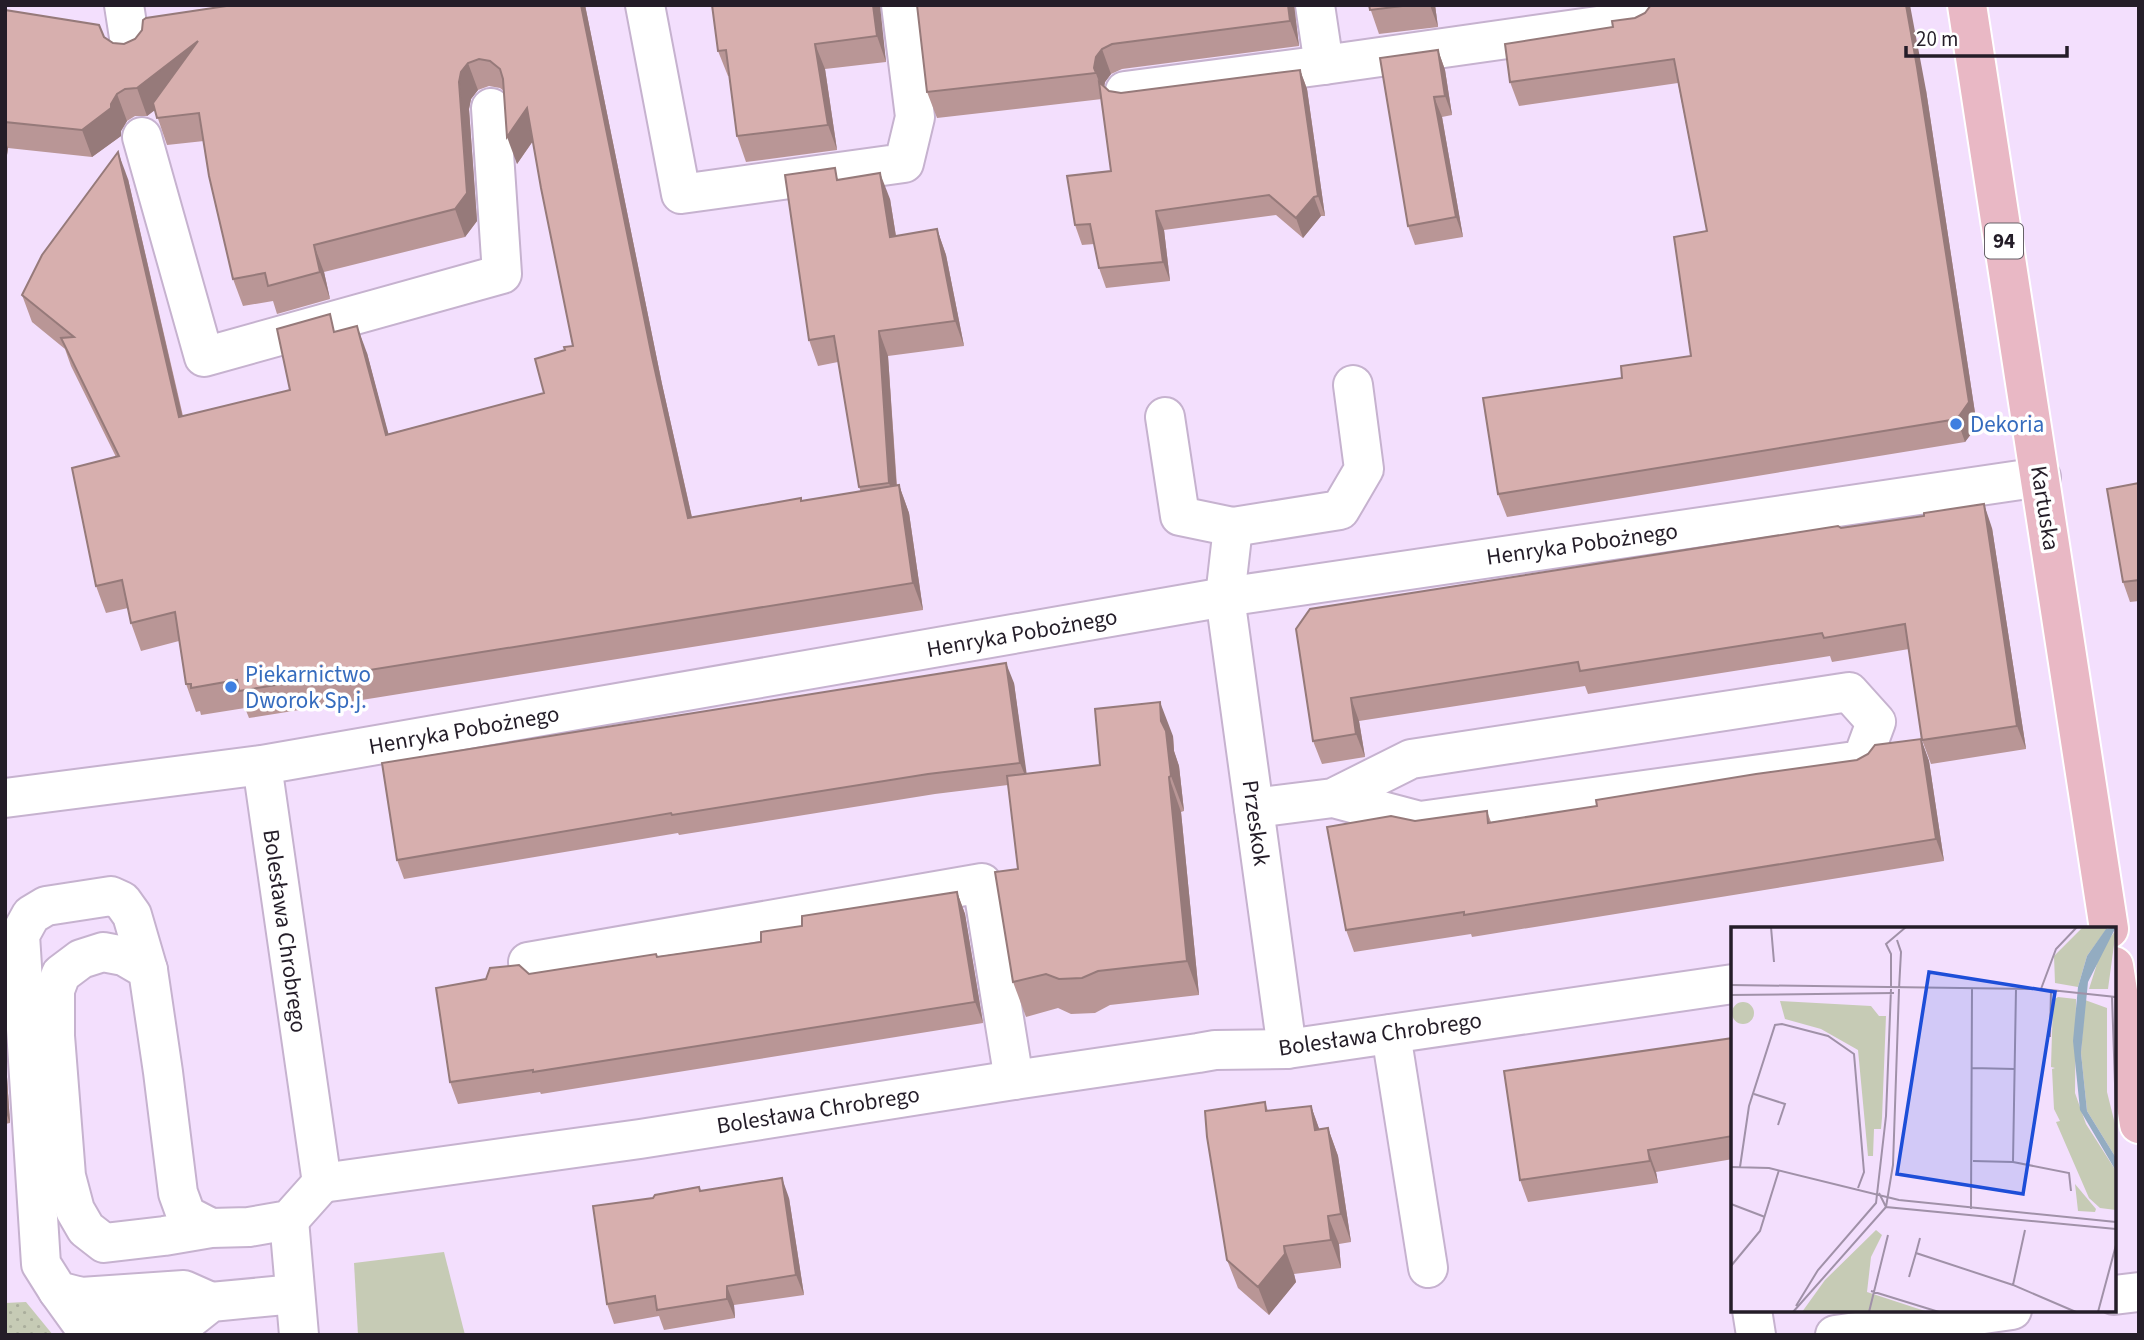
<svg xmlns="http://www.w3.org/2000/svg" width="2144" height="1340" viewBox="0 0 2144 1340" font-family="'Source Sans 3',sans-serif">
<defs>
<pattern id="grass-dots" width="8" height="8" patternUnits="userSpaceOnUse" patternTransform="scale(1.75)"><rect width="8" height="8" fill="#c6cbb5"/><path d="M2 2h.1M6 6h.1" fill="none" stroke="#aaae9c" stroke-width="1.8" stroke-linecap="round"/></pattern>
</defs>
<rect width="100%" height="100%" fill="#f3dffd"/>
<path fill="url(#grass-dots)" d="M26,1302L53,1335H5V1303Z"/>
<path fill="#c6cbb5" d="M444,1252L465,1335H358L354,1263Z"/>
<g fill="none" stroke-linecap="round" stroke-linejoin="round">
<defs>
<g id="minor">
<path d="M124,5L131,50"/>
<path d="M645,5L681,194L904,163L915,117L901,5"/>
<path d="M1315,5L1324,65L1640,20"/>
<path d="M1125,91L1324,65"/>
<path d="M142,137L204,357L502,274L491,108"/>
<path d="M1165,417L1180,516L1233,527L1225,597L1287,1049"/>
<path d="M1233,527L1340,510L1364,469L1353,385"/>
<path d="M262,765L322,1183"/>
<path d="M5,798L262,765L1225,597L2041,477"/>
<path d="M1254,808L1333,798L1411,759L1849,692L1876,722L1862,760L1420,821L1333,798"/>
<path d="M528,962L982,883L1014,1080"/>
<path d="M148,970L132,915L122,901L111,896L46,906L31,915L20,935L41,1264L58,1291L81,1297L184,1290L211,1302"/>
<path d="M1391,1034L1428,1268"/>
<path d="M322,1183L640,1139L1014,1080L1198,1053L1215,1050L1287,1049L1733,984"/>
<path d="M289,1220L299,1335"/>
<path d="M211,1228L186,1215L178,1193L163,1072L148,970L124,956L103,952L81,959L61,974L55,990V1036L66,1176L75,1210L86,1229L104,1243L164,1236L211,1228L249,1227L289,1220L322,1183"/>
<path d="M58,1291L84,1327L103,1330L187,1321L211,1302L295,1294"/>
<path d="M2114,1295L2139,1292"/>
<path d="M1752,1310L1756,1335"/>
<path d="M1835,1335L2012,1310"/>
</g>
<g id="major">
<path d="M1967,5L2109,929"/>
<path d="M2114,966L2139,1124"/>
</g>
</defs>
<use href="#minor" stroke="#c6b2cf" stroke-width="42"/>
<use href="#major" stroke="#fff" stroke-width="42"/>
<use href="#minor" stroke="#fff" stroke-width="38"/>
<use href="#major" stroke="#e9b8c5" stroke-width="38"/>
</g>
<g fill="#b99696">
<path d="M585,5L662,384L692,517L802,501L861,492L859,487L838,362L818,366L809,340L839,179L890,199L896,236L937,229L946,255L964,346L888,356L897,486L899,485L909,513L923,610L249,718L245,708L201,715L200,711L196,712L186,684L179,641L141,651L131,623L128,608L106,613L96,586L116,457L71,366L65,349L32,322L22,295L128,179L183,416L290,390L336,332L367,353L388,434L544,393L565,350L573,346L533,141L517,164L504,91L500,88L489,86L478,90L471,99L469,109L477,221L465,237L324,272L330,299L277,314L273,301L243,306L233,279L204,141L167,145L155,110L147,116H135L127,121L121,131V136L92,157L8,148L7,155L5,154V10L104,37L113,43L124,44Z"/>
<path d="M917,5H1294L1299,46L1122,69L1111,74L1105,82L1104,87L1109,91L1121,93L1300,70L1307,89L1325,216H1321L1303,238L1276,215L1164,230L1170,281L1106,288L1099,268L1094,244L1082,245L1075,225L1111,171L1102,99L937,118L927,92Z"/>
<path d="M1369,5H1435L1438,27L1379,34Z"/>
<path d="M879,8L886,62L825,69L837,150L746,162L737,136L729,76H728L718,51Z"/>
<path d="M1645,13L1926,90L1977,426L1965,442L1507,517L1498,494L1622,378L1691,356L1707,231L1678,83L1519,106L1510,82L1613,27Z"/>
<path d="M1438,50L1445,70L1452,115L1442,117L1463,237L1415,245L1408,226Z"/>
<path d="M2139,483V601L2130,602L2123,582Z"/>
<path d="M1841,528H1992L2026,749L1931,764L1922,740L1909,649L1832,662L1830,656L1588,694L1585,686L1359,721L1365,757L1322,764L1313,741L1296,629Z"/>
<path d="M1014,683L1026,774L1100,765L1173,736L1174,751L1179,766L1184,811L1181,812L1199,995L1110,1005L1095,1013L1071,1014L1058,1008L1026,1017L1013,982L1018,869L1008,785L935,794L679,835L678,833L404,879L397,860Z"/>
<path d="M1921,739L1929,761L1944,861L1472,937L1471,934L1354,952L1346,930L1487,811L1491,822L1597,806L1857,760Z"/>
<path d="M957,892L965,914L983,1023L541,1094L540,1092L458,1104L450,1082L529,974L761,942L802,926Z"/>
<path d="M1733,1038V1159L1656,1172L1658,1183L1528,1202L1520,1180Z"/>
<path d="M5,1047L10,1123L5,1124Z"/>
<path d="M1265,1102L1268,1111L1311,1106L1319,1129L1328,1128L1338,1156L1351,1242L1339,1244L1341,1268L1294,1274L1296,1282L1269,1315L1238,1288L1227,1260Z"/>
<path d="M700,1191L789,1198L804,1295L734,1305L735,1318L664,1330L659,1316L614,1324L607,1304L653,1198Z"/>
</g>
<g fill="#967a7a">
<path d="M581,5H585L662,384L698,545L688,518L652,357Z"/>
<path d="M873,5H880L886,62L877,36Z"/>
<path d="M1288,5H1294L1299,46L1290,21Z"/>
<path d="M1430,5H1435L1438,27Z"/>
<path d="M1906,5H1910L1926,90L1977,426L1965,442L1957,419Z"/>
<path d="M198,41L208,69L147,116L137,88Z"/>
<path d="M815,44L825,69L837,150L828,125Z"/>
<path d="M1102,49L1111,74L1105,82L1103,93L1094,68L1096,57Z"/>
<path d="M1438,50L1445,70L1452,115L1445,96Z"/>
<path d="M468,63L478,90L471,99L469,109L477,221L465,237L455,209L459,82L461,72Z"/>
<path d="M1300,70L1307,89L1325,216L1318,196Z"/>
<path d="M117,94L127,121L121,131V136L92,157L82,130Z"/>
<path d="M1434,97L1442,117L1463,237L1456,217Z"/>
<path d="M527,108L537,135L517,164L507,137Z"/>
<path d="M5,140L8,148L7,155L5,149Z"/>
<path d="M118,152L128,179L189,445L179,417Z"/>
<path d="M880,173L890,199L900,262L890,237Z"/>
<path d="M1314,197L1321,216L1303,238L1296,218Z"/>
<path d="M1156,211L1164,230L1170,281L1163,262Z"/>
<path d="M937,229L946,255L964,346L955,321Z"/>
<path d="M314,245L324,272L330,299L320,272Z"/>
<path d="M357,326L367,353L396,462L386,435Z"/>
<path d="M879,331L888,356L898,509L889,483Z"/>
<path d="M899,485L909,513L923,610L913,583Z"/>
<path d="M1984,504L1992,528L2026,749L2017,726Z"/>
<path d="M1006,663L1014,683L1028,783L1020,763Z"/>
<path d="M1351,698L1359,721L1365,757L1356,734Z"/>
<path d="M1160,702L1173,736L1174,751L1179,766L1184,811L1171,776L1161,721Z"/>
<path d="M1921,739L1929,761L1944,861L1936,839Z"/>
<path d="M1169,777L1181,812L1199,995L1187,961Z"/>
<path d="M957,892L965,914L983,1023L975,1002Z"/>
<path d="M5,1047L10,1123L5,1110Z"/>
<path d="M1311,1106L1321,1134L1315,1130Z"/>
<path d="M1328,1128L1338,1156L1351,1242L1341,1214Z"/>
<path d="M1648,1150L1656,1172L1658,1183L1650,1161Z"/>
<path d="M782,1178L789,1198L804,1295L796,1275Z"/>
<path d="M1328,1216L1339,1244L1341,1268L1331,1240Z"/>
<path d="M1284,1246L1294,1274L1296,1282L1269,1315L1258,1287Z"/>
<path d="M727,1286L734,1305L735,1318L727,1299Z"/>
</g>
<g fill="#d7afae" stroke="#967a7a" stroke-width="2">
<path d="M233,5H581L652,357L688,518L801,498V501L899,485L913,583L239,691L237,680L191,688V684H186L175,612L131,623L122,580L96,586L72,468L119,456L61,338L74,337L22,295L42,255L118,152L179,417L290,390L277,329L330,314L334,332L357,326L386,435L544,393L535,359L565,350L564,347L573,346L541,188L527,108L507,137L503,79L500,69L490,61L479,59L468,63L461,72L459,82L467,193L455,209L314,245L320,272L268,286L265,273L233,279L209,176L199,113L157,118L153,103L198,41L137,88L125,89L117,94L111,104V108L82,130L5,122V10L99,25L104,37L113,43L124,44L135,39L142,30L143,20L146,18Z"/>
<path d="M712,5H873L877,36L815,44L828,125L737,136L726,50L718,51Z"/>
<path d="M917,5H1288L1290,21L1112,44L1102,49L1096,57L1094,68L1096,73L927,92Z"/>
<path d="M1369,5H1411L1370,10Z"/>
<path d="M1651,5H1906L1917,67L1969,402L1957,419L1498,494L1483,398L1622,378L1621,366L1691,356L1674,237L1707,231L1674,59L1510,82L1505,44L1613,27L1612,21L1635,18L1645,13Z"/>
<path d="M1438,50L1445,96L1434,97L1456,217L1408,226L1380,58Z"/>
<path d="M1300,70L1318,196L1314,197L1296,218L1269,195L1156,211L1163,262L1099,268L1090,224L1075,225L1067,176L1111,171L1099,82L1109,91L1121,93Z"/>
<path d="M835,168L837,180L880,173L890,237L937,229L955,321L879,331L889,483L859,487L834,336L809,340L785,175Z"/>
<path d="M2139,483V580L2123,582L2107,489Z"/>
<path d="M1984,504L2017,726L1922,740L1905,624L1824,638L1822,633L1580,671L1578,662L1351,698L1356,734L1313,741L1296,629L1310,609L1838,526L1841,528L1924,516V513Z"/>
<path d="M1006,663L1020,763L928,774L672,815L671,813L397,860L382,763Z"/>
<path d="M1160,702L1161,721L1166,731L1171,776L1169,777L1187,961L1098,971L1082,978L1059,979L1046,974L1013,982L995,872L1018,869L1007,776L1100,765L1095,709Z"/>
<path d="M1921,739L1936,839L1464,915V912L1346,930L1327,827L1391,816L1415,821L1487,811L1488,823L1597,806L1596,800L1756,774L1857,760L1868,754L1875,745Z"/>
<path d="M957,892L975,1002L533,1072V1070L450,1082L436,988L486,979L490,968L519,965L529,974L656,954L657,957L761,942V932L802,926V916Z"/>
<path d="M1733,1038V1136L1648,1150L1650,1161L1520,1180L1504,1071Z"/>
<path d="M1265,1102L1266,1111L1311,1106L1315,1130L1328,1128L1341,1214L1328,1216L1331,1240L1284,1246L1285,1254L1258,1287L1227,1260L1207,1137L1205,1111Z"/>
<path d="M782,1178L796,1275L727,1286V1299L657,1310L655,1296L607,1304L593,1206L653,1198L655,1195L699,1187L700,1191Z"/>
</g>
<g fill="#3f7fe0" stroke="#fff" stroke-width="2.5">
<circle cx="1956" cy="424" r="7"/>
<circle cx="231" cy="687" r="7"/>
</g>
<g text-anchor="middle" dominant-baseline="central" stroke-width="7" stroke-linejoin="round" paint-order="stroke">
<rect fill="#fff" stroke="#666168" stroke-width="2" x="1985" y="223.5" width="38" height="35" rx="5"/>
<g font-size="21" font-weight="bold" fill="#241d28">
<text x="2004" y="241">94</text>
</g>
<g font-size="23" fill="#366cbe" stroke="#fff" text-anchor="start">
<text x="1970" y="424">Dekoria</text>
<text x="245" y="674">Piekarnictwo<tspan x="245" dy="26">Dworok Sp.j.</tspan></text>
</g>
<g font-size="23" fill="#241d28" stroke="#fff">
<text transform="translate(2045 508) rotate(81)">Kartuska</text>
<text transform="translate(1582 544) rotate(-8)">Henryka Pobożnego</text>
<text transform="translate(1022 633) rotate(-10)">Henryka Pobożnego</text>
<text transform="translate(464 730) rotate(-10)">Henryka Pobożnego</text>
<text transform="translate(1256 823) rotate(82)">Przeskok</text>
<text transform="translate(285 931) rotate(82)">Bolesława Chrobrego</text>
<text transform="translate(1380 1034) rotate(-8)">Bolesława Chrobrego</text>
<text transform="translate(818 1110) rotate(-9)">Bolesława Chrobrego</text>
</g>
</g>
<g transform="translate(1731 927)">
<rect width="385" height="385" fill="#f3dffd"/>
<path d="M352,0H377L356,29L347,60L324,56L323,29ZM385,3L377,62H358L371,21ZM327,70L345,72L344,166L355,197L385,244V283L369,281L358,271L325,195L329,194L323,182L321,142L324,141L320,140L322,73ZM354,73L376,81V165L385,201V231L356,184L350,126ZM1 86a11 11 0 1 1 22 0a11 11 0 1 1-22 0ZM344,257L365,282L364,285L347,284Z" fill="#c6cbb5"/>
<path d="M49,74L140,79L148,89H155L151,191L150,202H143L142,229H137L127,123L90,102L54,92ZM145,303L151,308L140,330L136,365L197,385H71L94,353Z" fill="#c6cbb5"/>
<path d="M385,0L357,55L350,126L356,184L385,231V244L349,183L342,114L347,60L356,29L375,2Z" fill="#93acc1"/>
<path fill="none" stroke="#a091a8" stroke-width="2" d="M40,0L43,35M166,13L170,25L168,62M0,58L310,62L385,70M160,62V27L155,17L175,0M310,62L325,22L346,0M0,68L163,66M381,70L385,185M319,110L320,63M241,141L284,142M23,167L54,177L47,198M242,234L282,235M282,235L285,62M282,235L338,246L340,264M0,240L38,241L168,273L385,295M9,240L18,179L44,98L51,97L97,109L123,127L133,245L127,261M148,266L155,280L385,302M0,277L34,290M240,282L241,62M294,303L282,358L345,385M189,311L185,326L282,358M0,339L29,304L48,243M178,350L185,326M140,364L208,385M65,379L87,343L145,276L155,189L160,62M62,385L155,280L162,238L168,62M138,385L157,308M367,385L385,318"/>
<path fill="#1d4ed8" fill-opacity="0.15" stroke="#1d4ed8" stroke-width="3.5" d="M198,45L324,65L292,267L166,247Z"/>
<rect width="385" height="385" fill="none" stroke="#241d28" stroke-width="3.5"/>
</g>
<rect width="2144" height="1340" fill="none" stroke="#241d28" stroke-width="14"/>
<path d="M1906 46v10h161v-10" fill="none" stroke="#241d28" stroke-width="3.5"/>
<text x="1916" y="46" font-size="21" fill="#241d28" stroke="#ffffff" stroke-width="5" paint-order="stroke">20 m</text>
</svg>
